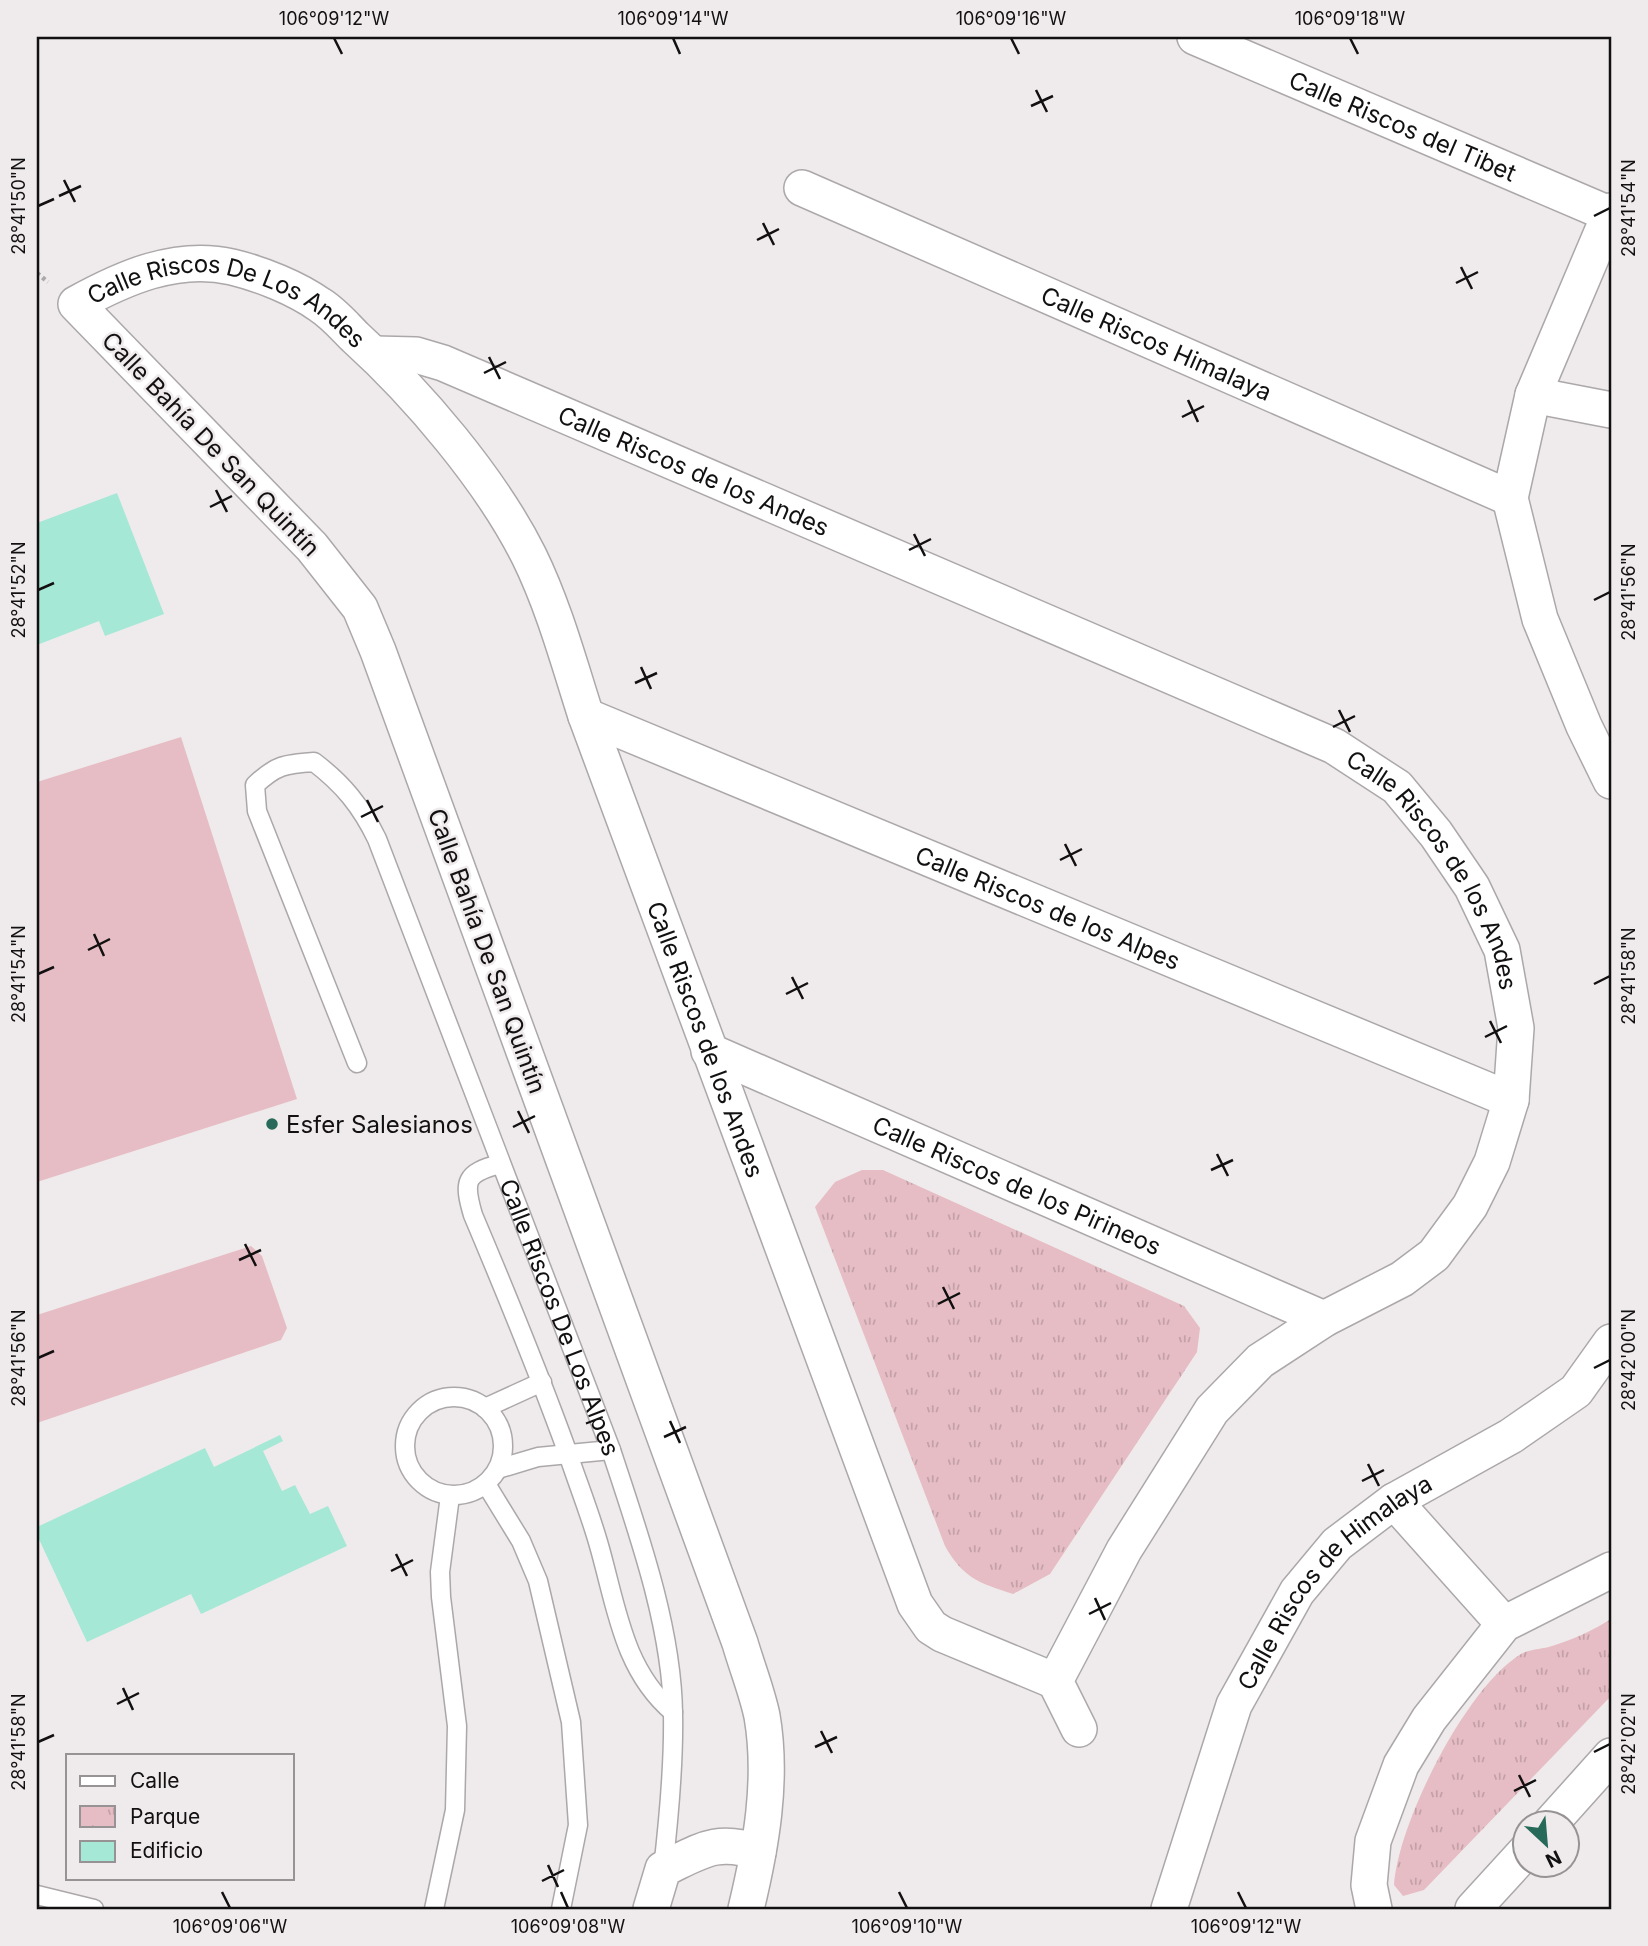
<svg xmlns="http://www.w3.org/2000/svg" width="1648" height="1946" viewBox="0 0 1648 1946" font-family="Inter,sans-serif">
<defs>
<pattern id="park-tufts" width="24" height="20" patternUnits="userSpaceOnUse" patternTransform="scale(1.75)"><rect width="24" height="20" fill="#e6bdc4"/><path d="M3 7l-1-3M5 7V3M7 7l1-3M15 17l-1-3M17 17v-4M19 17l1-3" fill="none" stroke="#c4a1a7"/></pattern>
</defs>
<rect width="100%" height="100%" fill="#efebec"/>
<g fill="#e6bdc4">
<path d="M181,737L297,1099L37,1182V782Z"/>
<path d="M251,1246L262,1256L287,1328L281,1340L37,1423V1315Z"/>
</g>
<g fill="url(#park-tufts)">
<path d="M862,1170H883L1184,1306L1200,1328L1197,1352L1050,1574L1013,1594C979,1583 963,1578 945,1546L815,1207L835,1182Z"/>
<path d="M1611,1619V1696L1424,1890L1403,1896L1394,1885C1398,1823 1466,1687 1521,1654C1530,1649 1543,1649 1552,1646C1572,1640 1594,1630 1611,1619Z"/>
</g>
<g fill="#a5e8d5">
<path d="M117,493L164,614L105,636L99,621L37,645V523Z"/>
<path d="M280,1435L283,1441L263,1451L282,1491L295,1485L310,1514L328,1506L347,1546L201,1614L191,1594L87,1642L37,1535V1527L205,1448L214,1467Z"/>
</g>
<g fill="none" stroke-linecap="round" stroke-linejoin="round">
<defs>
<g id="lane">
<path id="s1" d="M357,1063L257,811L255,785C276,765 285,764 314,762C343,784 361,806 377,839L611,1450C638,1532 672,1627 673,1714C674,1766 669,1817 663,1869"/>
<path d="M500,1164C465,1173 463,1181 473,1215C506,1293 538,1371 567,1451C577,1481 589,1511 598,1542C616,1603 622,1669 673,1712"/>
<circle cx="454" cy="1446" r="49"/>
<path d="M485,1408L542,1382"/>
<path d="M498,1469L538,1457L611,1450"/>
<path d="M486,1484L521,1541L538,1581L571,1722L578,1825L561,1909"/>
<path d="M37,1895L94,1909"/>
<path d="M434,1909L455,1810L457,1726L441,1597L440,1572L450,1496"/>
</g>
<g id="street">
<path id="s2" d="M1195,37L1609,214"/>
<path id="s3" d="M802,188L1510,498"/>
<path d="M1611,211L1533,395L1510,498L1540,619L1584,726L1611,781"/>
<path id="s4" d="M374,354L416,355L443,363L1334,746L1397,787L1436,834L1472,887L1502,950L1516,1028L1511,1100L1492,1162L1470,1206L1434,1255L1402,1279L1324,1319L1260,1361L1212,1410L1124,1550L1055,1681L1079,1729"/>
<path d="M1533,395L1611,410"/>
<path id="s5" d="M586,716L1511,1100"/>
<path id="s6" d="M709,1051L1324,1319"/>
<path d="M1394,1501L1504,1624"/>
<path d="M1550,1824L1611,1756"/>
<path d="M651,1909L663,1869C701,1851 716,1838 758,1852"/>
<path id="s7" d="M746,1909C761,1847 773,1780 762,1716C757,1692 747,1667 740,1643L378,651L360,608L312,547L76,304C123,278 177,254 232,267C261,274 296,288 320,305C333,313 344,326 355,337C418,394 491,480 529,556C554,607 569,663 586,716L915,1604L931,1627L942,1634L1055,1681"/>
<path id="s8" d="M1169,1909L1234,1705L1297,1592L1337,1544L1394,1501L1511,1436L1576,1391L1611,1342"/>
<path d="M1374,1909L1369,1885L1373,1841L1401,1765L1429,1719L1504,1624L1611,1570"/>
<path d="M1473,1909L1526,1851"/>
</g>
</defs>
<use href="#lane" stroke="#aca8a9" stroke-width="21"/>
<use href="#street" stroke="#aca8a9" stroke-width="38"/>
<path stroke="#aba8a9" stroke-width="4.5" stroke-dasharray="3.5 3.5" stroke-linecap="butt" d="M37,273L48,282"/>
<use href="#lane" stroke="#fff" stroke-width="18"/>
<use href="#street" stroke="#fff" stroke-width="35"/>
</g>
<path fill="none" stroke="#121010" stroke-width="2.5" d="M334,38L342,54M673,38L680,54M1011,38L1019,54M1350,38L1358,54M1036,90L1047,112M1031,106L1053,96M64,180L75,202M59,196L81,186M38,206L54,199M1594,216L1610,208M763,223L774,245M757,240L779,229M1461,267L1472,289M1456,283L1478,272M489,357L500,379M484,373L506,362M1188,400L1198,422M1182,417L1204,406M216,490L227,512M210,507L232,496M914,534L925,556M909,550L931,539M38,590L54,583M1594,600L1610,592M641,667L651,689M635,683L657,673M1339,710L1350,732M1333,727L1355,716M367,800L378,822M361,817L383,806M1065,844L1076,866M1060,860L1082,849M94,934L104,956M88,950L110,939M38,974L54,967M792,977L803,999M1594,984L1610,976M786,994L808,983M1490,1021L1501,1043M1485,1037L1507,1026M518,1111L529,1133M513,1127L535,1116M1217,1154L1228,1176M1211,1170L1233,1160M245,1244L256,1266M239,1260L261,1250M943,1287L954,1309M938,1304L960,1293M38,1358L54,1351M1594,1368L1610,1360M670,1421L680,1443M664,1437L686,1427M1368,1464L1379,1486M1362,1481L1384,1470M396,1554L407,1576M391,1571L413,1560M1095,1598L1105,1620M1089,1614L1111,1603M123,1688L133,1710M117,1704L139,1693M821,1731L832,1753M38,1742L54,1735M815,1747L837,1737M1594,1752L1610,1744M1519,1775L1530,1797M1514,1791L1536,1780M548,1865L558,1887M542,1881L564,1870M222,1892L230,1908M561,1892L568,1908M899,1892L907,1908M1238,1892L1246,1908"/>
<circle fill="#276a5a" stroke="#efebec" stroke-width="2.5" cx="272" cy="1124" r="7"/>
<g text-anchor="middle" dominant-baseline="central" stroke-width="5" stroke-linejoin="round" paint-order="stroke">
<g font-size="24" fill="#121010" stroke="#efebec">
<text stroke="none"><textPath href="#s2" startOffset="226">Calle Riscos del Tibet</textPath></text>
<text stroke="none"><textPath href="#s7" startOffset="1956">Calle Riscos De Los Andes</textPath></text>
<text stroke="none"><textPath href="#s3" startOffset="387">Calle Riscos Himalaya</textPath></text>
<text transform="translate(211 444) rotate(46)">Calle Bahía De San Quintín</text>
<text stroke="none"><textPath href="#s4" startOffset="343">Calle Riscos de los Andes</textPath></text>
<text stroke="none"><textPath href="#s4" startOffset="1204">Calle Riscos de los Andes</textPath></text>
<text stroke="none"><textPath href="#s5" startOffset="500">Calle Riscos de los Alpes</textPath></text>
<text transform="translate(487 951) rotate(70)">Calle Bahía De San Quintín</text>
<text stroke="none"><textPath href="#s7" startOffset="2894">Calle Riscos de los Andes</textPath></text>
<text stroke="none"><textPath href="#s6" startOffset="336">Calle Riscos de los Pirineos</textPath></text>
<text stroke="none"><textPath href="#s1" startOffset="975">Calle Riscos De Los Alpes</textPath></text>
<text stroke="none"><textPath href="#s8" startOffset="376">Calle Riscos de Himalaya</textPath></text>
</g>
<g font-size="24" fill="#121010" stroke="#efebec" text-anchor="start">
<text x="286" y="1124">Esfer Salesianos</text>
</g>
</g>
<rect width="1648" height="1946" fill="none" stroke="#efebec" stroke-width="77"/>
<rect x="66" y="1754" width="228" height="126" fill="#efebec" stroke="#979394" stroke-width="2"/>
<rect x="80" y="1776" width="35" height="10" fill="#ffffff" stroke="#979394" stroke-width="2"/>
<text x="130" y="1788" font-size="21" fill="#121010">Calle</text>
<rect x="80" y="1806" width="35" height="21" fill="url(#park-tufts)" stroke="#979394" stroke-width="2"/>
<text x="130" y="1824" font-size="21" fill="#121010">Parque</text>
<rect x="80" y="1841" width="35" height="21" fill="#a5e8d5" stroke="#979394" stroke-width="2"/>
<text x="130" y="1858" font-size="21" fill="#121010">Edificio</text>
<g transform="translate(1546 1844) rotate(154)"><circle r="33" fill="#efebec" stroke="#979394" stroke-width="2"/>
<path d="M0-5L12 26L0 18L-12 26Z" fill="#276a5a"/>
<text y="-10" font-size="19" font-weight="bold" text-anchor="middle" fill="#121010">N</text>
</g>
<rect x="38" y="38" width="1572" height="1870" fill="none" stroke="#121010" stroke-width="2.5"/>
<g font-size="18" text-anchor="middle" fill="#121010">
<text x="334" y="25">106°09'12"W</text>
<text x="673" y="25">106°09'14"W</text>
<text x="1011" y="25">106°09'16"W</text>
<text x="1350" y="25">106°09'18"W</text>
<text transform="translate(19 206) rotate(-90)" y="6">28°41'50"N</text>
<text transform="translate(1629 208) rotate(-90)" y="6">28°41'54"N</text>
<text transform="translate(19 590) rotate(-90)" y="6">28°41'52"N</text>
<text transform="translate(1629 592) rotate(-90)" y="6">28°41'56"N</text>
<text transform="translate(19 974) rotate(-90)" y="6">28°41'54"N</text>
<text transform="translate(1629 976) rotate(-90)" y="6">28°41'58"N</text>
<text transform="translate(19 1358) rotate(-90)" y="6">28°41'56"N</text>
<text transform="translate(1629 1360) rotate(-90)" y="6">28°42'00"N</text>
<text transform="translate(19 1742) rotate(-90)" y="6">28°41'58"N</text>
<text transform="translate(1629 1744) rotate(-90)" y="6">28°42'02"N</text>
<text x="230" y="1933">106°09'06"W</text>
<text x="568" y="1933">106°09'08"W</text>
<text x="907" y="1933">106°09'10"W</text>
<text x="1246" y="1933">106°09'12"W</text>
</g>
</svg>
